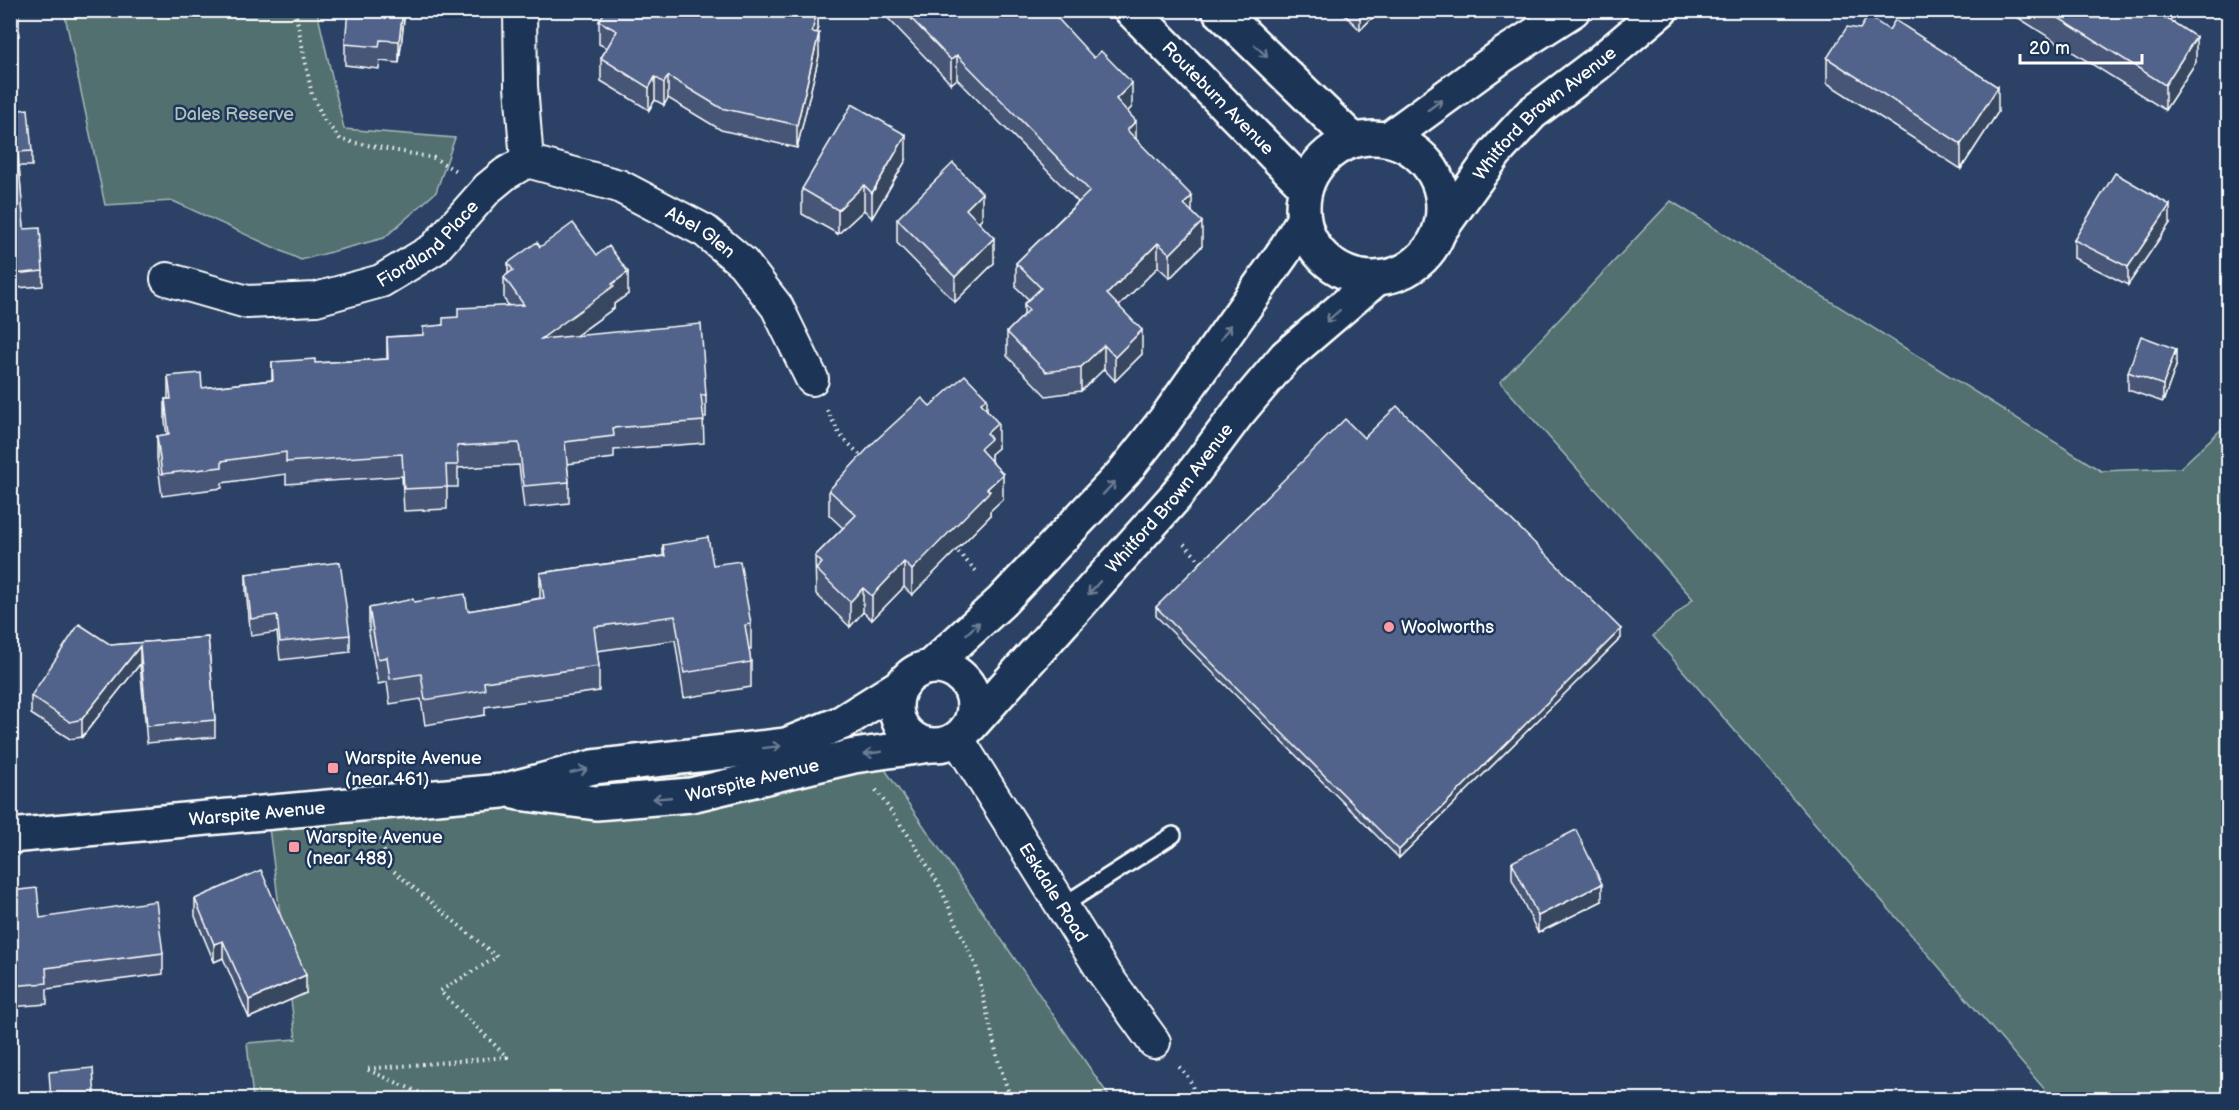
<svg xmlns="http://www.w3.org/2000/svg" width="2239" height="1110" viewBox="0 0 2239 1110" font-family="'Balsamiq Sans',sans-serif">
<rect width="100%" height="100%" fill="#2b4266"/>
<filter id="ink" filterUnits="userSpaceOnUse"><feTurbulence type="fractalNoise" baseFrequency=".0167" numOctaves="2"/><feDisplacementMap in="SourceGraphic" scale="12" xChannelSelector="R" yChannelSelector="G"/><feConvolveMatrix kernelMatrix="1 2 1 2 8 2 1 2 1" color-interpolation-filters="sRGB"/></filter>
<g filter="url(#ink)">
<g fill="#527070" stroke="#a8b8b8" stroke-width="1.5">
<path d="M64,11H317L344,129L455,138L436,192L384,238L301,260L173,201L105,205Z"/>
<path d="M1671,201L2101,471L2180,468L2228,423V1099H2053L1653,636L1693,599L1500,382Z"/>
<path d="M860,733L1111,1099H253L247,1043L296,1039L269,828L723,767Z"/>
</g>
<g fill="none" stroke-linecap="round" stroke-linejoin="round">
<defs>
<path id="lane" d="M1062,906L1173,835"/>
<g id="street">
<path id="s1" d="M527,161L619,186L705,231L743,263L777,307L812,379"/>
<path id="s2" d="M167,279L247,302L316,299L381,281L434,249L488,188L505,174L527,161L521,86L520,10"/>
<path id="s3" d="M957,738L1104,973L1154,1042"/>
</g>
<g id="secondary">
<path id="s4" d="M1131,10L1306,187"/>
<path d="M1219,10L1353,140"/>
<circle cx="1373" cy="208" r="70"/>
<path d="M1388,139L1503,55L1573,10"/>
<path id="s5" d="M1440,230L1496,152L1532,113L1597,64L1661,10"/>
<circle cx="935" cy="706" r="39"/>
<path d="M930,667L1001,602L1124,472L1165,420L1283,253L1303,220"/>
<path id="s6" d="M970,726L1176,496L1238,413L1286,356L1377,278"/>
<path id="s7" d="M518,793L596,803L691,795L854,756L931,745"/>
<path id="s8" d="M10,836L502,791L593,767L786,745L841,723L903,684"/>
</g>
</defs>
<use href="#lane" stroke="#fff" stroke-width="20"/>
<use href="#street" stroke="#fff" stroke-width="36"/>
<use href="#secondary" stroke="#fff" stroke-width="38"/>
<g stroke="#fff" stroke-width="4" stroke-dasharray="1.5 4.5" stroke-linecap="butt">
<path d="M295,10L312,95L325,121L341,140L434,158L456,171"/>
<path d="M827,410L840,435L863,458"/>
<path d="M1184,544L1203,564"/>
<path d="M954,548L978,573"/>
<path d="M876,790L913,842L939,885L976,966L998,1060L1011,1100"/>
<path d="M380,839L390,868L497,957L440,991L507,1057L366,1069L436,1100"/>
<path d="M1179,1067C1189,1077 1194,1084 1194,1100"/>
</g>
<use href="#lane" stroke="#1d3557" stroke-width="15"/>
<use href="#street" stroke="#1d3557" stroke-width="32"/>
<use href="#secondary" stroke="#1d3557" stroke-width="33"/>
</g>
<g fill="#465677" stroke="#fff" stroke-width="1.5">
<path d="M10,10L19,21V36L10,37Z"/>
<path d="M405,10L399,63L380,61L379,69L345,65V44Z"/>
<path d="M818,10V29L817,33L819,56L797,148L721,130L668,98L664,105L655,100L649,110L601,81V58L607,48L599,44V21Z"/>
<path d="M880,10H1050L1132,107L1128,111L1136,139L1192,212L1202,246L1170,278L1158,267L1119,306L1142,354L1115,381L1104,369L1081,391L1046,396L1007,356V332L1024,315V304L1029,300L1016,287V263L1078,202L957,79L951,84Z"/>
<path d="M1340,10H1380L1360,30Z"/>
<path d="M2017,10H2154L2196,62L2165,110L2017,17Z"/>
<path d="M1860,29L1998,112L1961,169L1827,83V58Z"/>
<path d="M10,111L32,151V166H19L24,229L43,271V286L16,288V308L10,309Z"/>
<path d="M906,160L872,218L864,210L838,234L802,214V189Z"/>
<path d="M982,218L978,222L994,263L955,302L897,243V219Z"/>
<path d="M2170,223L2128,285L2074,258V240Z"/>
<path d="M540,247L597,255L628,294L614,304V308L576,336L706,395V417H703L704,443L614,450V458L567,464L569,482V503L524,508L519,465L458,468V487H447V509L404,511L402,476L286,484V474L222,483V488L162,496L157,458V436L167,435L165,421V399H168V376L202,388L272,380V362L315,363L387,359V337L423,335L458,317L509,306L504,299V277L508,274V263Z"/>
<path d="M2176,366L2163,402L2128,390V372Z"/>
<path d="M930,406L987,410L998,448L991,454V461L1003,499L990,511V516L912,595L904,587L872,620L863,612L850,627L816,594L815,556L843,528L829,515V490Z"/>
<path d="M1364,438L1621,638L1399,858L1156,616V607Z"/>
<path d="M663,545L713,565L751,624V649H749L751,662V687L684,698L675,640L597,651L599,666V691L485,707V715L425,725L421,699L390,704L387,682L378,684L369,633V608L414,602L468,611L540,598V573L663,556Z"/>
<path d="M246,574L350,635V652L280,660L277,632L251,636L246,591Z"/>
<path d="M208,637L215,720V737L147,743L140,664L82,737L70,739L31,714V696L111,645Z"/>
<path d="M10,679L16,737V754L10,755Z"/>
<path d="M1512,862L1602,901L1538,933L1512,879Z"/>
<path d="M10,891L40,918L163,953V974L47,989V1004L10,1007Z"/>
<path d="M195,899L306,993L249,1018L223,958L214,962L195,916Z"/>
</g>
<g fill="#394661" stroke="#fff" stroke-width="1.5">
<path d="M403,10H405L399,63V41Z"/>
<path d="M817,10H818V29L812,55V32Z"/>
<path d="M1360,10H1380L1360,30Z"/>
<path d="M819,33V56L797,148V125Z"/>
<path d="M2196,37V62L2165,110V85Z"/>
<path d="M957,55V79L951,84V60Z"/>
<path d="M668,76V98L664,105V83Z"/>
<path d="M655,77V100L649,110V88Z"/>
<path d="M1132,83V107L1116,123V99Z"/>
<path d="M1998,87V112L1961,169V144Z"/>
<path d="M1136,121V145L1127,130Z"/>
<path d="M906,135V160L872,218V193Z"/>
<path d="M864,185V210L838,234V210Z"/>
<path d="M982,193V218L966,234V209Z"/>
<path d="M1192,196V220L1184,204Z"/>
<path d="M2170,205V223L2128,285V267Z"/>
<path d="M1202,222V246L1170,278V254Z"/>
<path d="M994,238V263L955,302V277Z"/>
<path d="M1158,243V267L1107,318V294Z"/>
<path d="M628,272V294L614,304V308L541,361V339Z"/>
<path d="M1142,330V354L1115,381V357Z"/>
<path d="M1104,345V369L1081,391V367Z"/>
<path d="M2176,349V366L2163,402V385Z"/>
<path d="M987,398V423L981,403Z"/>
<path d="M998,423V448L991,454V464L980,449L987,433Z"/>
<path d="M1003,474V499L990,511V516L912,595V570L987,489Z"/>
<path d="M904,562V587L872,620V596Z"/>
<path d="M863,588V612L850,627V602Z"/>
<path d="M1621,629V638L1399,858V850Z"/>
<path d="M140,646V664L82,737V719Z"/>
<path d="M1602,884V901L1538,933V916Z"/>
<path d="M223,941V958L214,962V944Z"/>
<path d="M306,975V993L249,1018V1000Z"/>
</g>
<g fill="#51648a" stroke="#fff" stroke-width="1.5">
<path d="M10,10H18L19,21L10,22Z"/>
<path d="M348,10H403L399,41L380,40L379,47L345,44Z"/>
<path d="M606,10H817L812,32L819,33L797,125L721,108L668,76L664,83L655,77L649,88L601,58L617,31L599,21Z"/>
<path d="M903,10H1050L1094,58L1101,51L1132,83L1116,99L1136,121L1127,130L1192,196L1184,204L1202,222L1170,254L1158,243L1107,294L1142,330L1115,357L1104,345L1081,367L1046,372L1007,332L1029,310L1024,304L1041,288L1016,263L1090,191L957,55L951,60Z"/>
<path d="M2046,10H2154L2196,37L2165,85Z"/>
<path d="M1868,16L1889,30L1895,20L1998,87L1961,144L1827,58L1847,27L1860,29Z"/>
<path d="M852,104L906,135L872,193L864,185L838,210L802,189Z"/>
<path d="M28,109L32,151L18,152L24,229L40,228L43,271L14,274L16,294H10V111Z"/>
<path d="M953,163L982,193L966,209L994,238L955,277L897,219Z"/>
<path d="M2115,173L2170,205L2128,267L2074,240Z"/>
<path d="M573,223L597,255L609,246L628,272L612,284L614,286L541,339L701,324L706,395H701L704,421L613,428L614,436L565,442L569,482L524,486L519,443L457,446L458,465H446L447,487L404,489L402,454L286,462V452L222,461V467L162,474L157,436L169,434L165,399H171L168,376L201,373L202,388L273,380L272,362L315,359V363L388,359L387,337L423,335V327L443,325V318L458,317V308L524,305L504,277L513,270L508,263L537,242L540,247Z"/>
<path d="M2141,336L2176,349L2163,385L2128,372Z"/>
<path d="M965,375L987,398L981,403L998,423L987,433L991,439L980,449L1003,474L987,489L990,491L912,570L904,562L872,596L863,588L850,602L816,569L822,563L815,556L856,515L829,490L874,442L922,398L930,406Z"/>
<path d="M1397,406L1621,629L1399,850L1156,607L1345,419L1364,438Z"/>
<path d="M708,537L713,565L740,561L751,624L745,625L751,662L684,673L675,616L594,627L599,666L484,682L485,690L425,700L421,674L390,679L387,657L378,659L369,608L413,599L414,602L465,594L468,611L544,598L540,573L665,556L663,545Z"/>
<path d="M340,562L350,635L280,642L277,615L251,619L246,574Z"/>
<path d="M79,624L111,645L208,637L215,720L147,726L140,646L82,719L70,722L31,696Z"/>
<path d="M10,679H13L16,737H10Z"/>
<path d="M1576,830L1602,884L1538,916L1512,862Z"/>
<path d="M261,870L306,975L249,1000L223,941L214,944L195,899Z"/>
<path d="M37,888L40,918L156,901L163,953L46,968L47,983L10,986V891Z"/>
<path d="M93,1068L95,1100H51L49,1072Z"/>
<path d="M1548,1092L1553,1100H1537Z"/>
<path d="M213,1095V1100H166Z"/>
</g>
<defs><path id="oneway-shaft" d="M-6 0H5M1.5-3L5.5 0L1.5 3" fill="none" stroke-width="1.6" stroke-linecap="round" stroke-linejoin="round" transform="scale(1.5)"/></defs>
<g stroke="#6c7c92">
<use href="#oneway-shaft" transform="translate(1261 51) rotate(44)"/>
<use href="#oneway-shaft" transform="translate(1435 105) rotate(-36)"/>
<use href="#oneway-shaft" transform="translate(1333 316) rotate(139)"/>
<use href="#oneway-shaft" transform="translate(1226 332) rotate(-55)"/>
<use href="#oneway-shaft" transform="translate(1109 488) rotate(-47)"/>
<use href="#oneway-shaft" transform="translate(1094 588) rotate(132)"/>
<use href="#oneway-shaft" transform="translate(973 628) rotate(-43)"/>
<use href="#oneway-shaft" transform="translate(772 747) rotate(-7)"/>
<use href="#oneway-shaft" transform="translate(873 753) rotate(172)"/>
<use href="#oneway-shaft" transform="translate(579 771) rotate(-14)"/>
<use href="#oneway-shaft" transform="translate(662 798) rotate(175)"/>
</g>
</g>
<g fill="#ff9aa2" stroke="#1d3557" stroke-width="2">
<circle cx="1389" cy="627" r="6"/>
<rect x="327" y="762" width="12" height="12" rx="3"/>
<rect x="288" y="841" width="12" height="12" rx="3"/>
</g>
<g text-anchor="middle" dominant-baseline="central" stroke-width="5" stroke-linejoin="round" paint-order="stroke">
<g font-size="18" fill="#fff" stroke="#1d3557">
<text stroke="none"><textPath href="#s4" startOffset="124">Routeburn Avenue</textPath></text>
<text stroke="none"><textPath href="#s5" startOffset="158">Whitford Brown Avenue</textPath></text>
<text stroke="none"><textPath href="#s1" startOffset="189">Abel Glen</textPath></text>
<text stroke="none"><textPath href="#s2" startOffset="280">Fiordland Place</textPath></text>
<text stroke="none"><textPath href="#s6" startOffset="303">Whitford Brown Avenue</textPath></text>
<text stroke="none"><textPath href="#s7" startOffset="237">Warspite Avenue</textPath></text>
<text stroke="none"><textPath href="#s8" startOffset="248">Warspite Avenue</textPath></text>
<text stroke="none"><textPath href="#s3" startOffset="182">Eskdale Road</textPath></text>
</g>
<g font-size="18" fill="#b1bfbf" stroke="#1d3557">
<text x="234" y="114">Dales Reserve</text>
</g>
<g font-size="18" fill="#fff" stroke="#1d3557" text-anchor="start">
<text x="1401" y="627">Woolworths</text>
<text x="345" y="758">Warspite Avenue<tspan x="345" dy="21">(near 461)</tspan></text>
<text x="306" y="837">Warspite Avenue<tspan x="306" dy="21">(near 488)</tspan></text>
</g>
</g>
<rect width="2239" height="1110" fill="none" stroke="#1d3557" stroke-width="36"/>
<rect x="18" y="18" width="2203" height="1074" fill="none" stroke="#fff" stroke-width="2" filter="url(#ink)"/>
<path d="M2020 54v9h122v-9" fill="none" stroke="#ffffff" stroke-width="3"/>
<text x="2029" y="54" font-size="18" fill="#ffffff" stroke="#1d3557" stroke-width="4.5" paint-order="stroke">20 m</text>
</svg>
